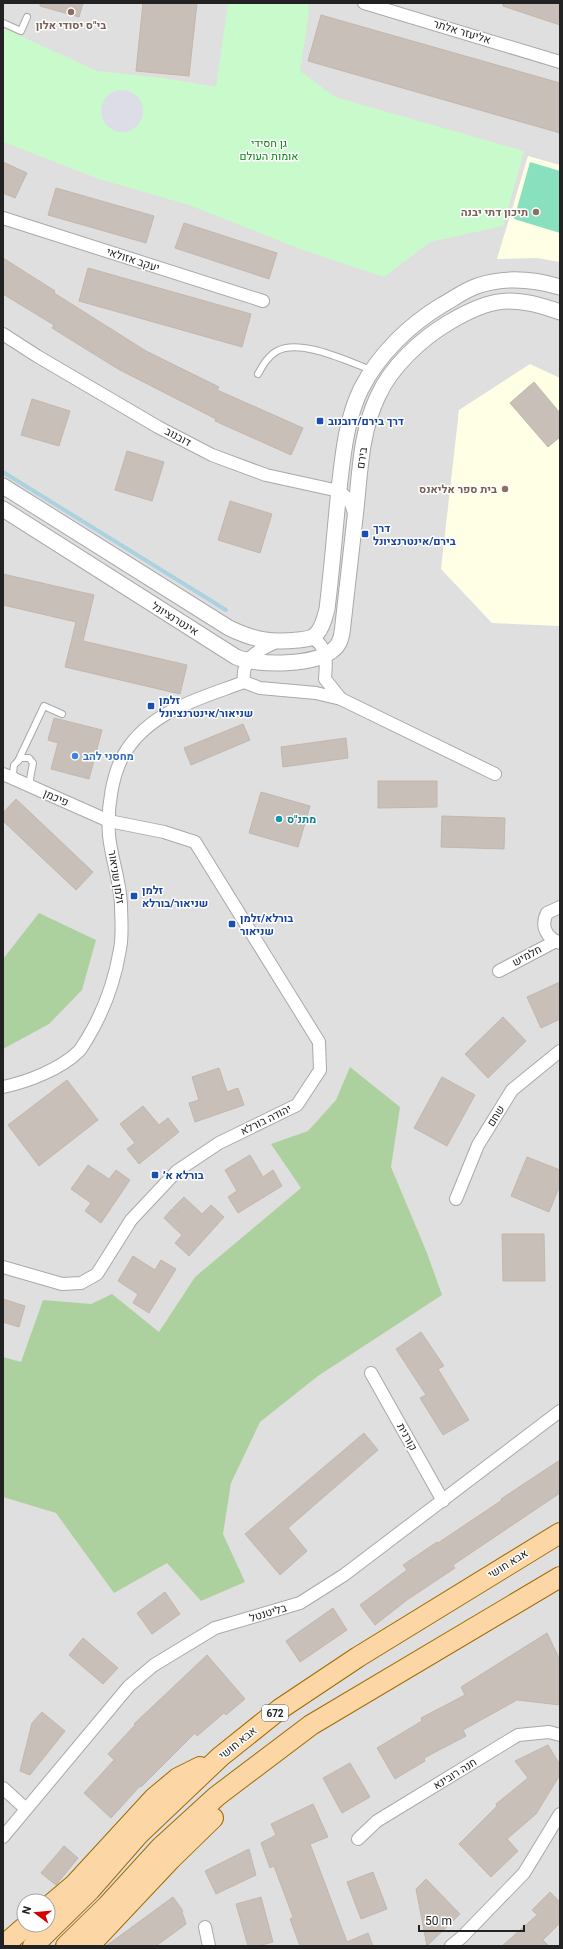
<svg xmlns="http://www.w3.org/2000/svg" width="563" height="1949" viewBox="0 0 563 1949" font-family="Roboto,Heebo,sans-serif">
<rect width="100%" height="100%" fill="#f2efe9"/>
<path fill="#e0dfdf" fill-rule="evenodd" d="M3,3H560V1946H3ZM24,1901H48V1925H24Z"/>
<g fill="#ffffe5">
<path d="M528,156L560,165V262L537,258L497,259Z"/>
<path d="M530,364L560,378V626L492,623L441,569L459,410Z"/>
</g>
<g fill="#add19e">
<path d="M39,913L96,940L82,990L49,1024L3,1049V959Z"/>
<path d="M350,1067L400,1107L391,1167L427,1253L442,1295L318,1376L260,1422L231,1483L223,1534L245,1582L201,1601L167,1563L114,1593L56,1513L3,1497V1357L21,1362L43,1300L91,1304L112,1294L159,1332L195,1277L301,1188L271,1144L308,1131L336,1100Z"/>
</g>
<path fill="#c8facc" d="M228,3H308L309,13L300,71L335,97L524,151L503,226L430,242L384,277L300,249L189,205L99,179L3,142V28L97,71L163,78L216,87Z"/>
<path fill="#88e0be" d="M530,162L560,171V233L514,219Z"/>
<circle fill="#dddde8" cx="122" cy="111" r="21"/>
<g fill="none" stroke-linecap="round" stroke-linejoin="round">
<path stroke="#aad3df" stroke-width="4" d="M3,472L226,610"/>
</g>
<g fill="#c7bfb8" stroke="#c4b6ab">
<path d="M40,3H83L79,17L40,6Z"/>
<path d="M143,3H197L189,76L136,71Z"/>
<path d="M503,3H560V25L503,6Z"/>
<path d="M321,15L560,83V133L308,61Z"/>
<path d="M3,162L27,173L15,198L3,193Z"/>
<path d="M56,188L154,216L146,243L48,215Z"/>
<path d="M184,223L277,253L269,279L175,248Z"/>
<path d="M3,258L55,291L54,293L146,351L219,387L217,390L303,428L291,455L215,421L216,419L118,369L52,328L54,325L3,294Z"/>
<path d="M88,268L251,314L242,347L79,301Z"/>
<path d="M534,382L560,413V437L548,447L510,403Z"/>
<path d="M32,399L70,411L59,446L21,435Z"/>
<path d="M127,451L164,462L152,501L115,490Z"/>
<path d="M230,501L272,514L260,553L218,540Z"/>
<path d="M3,574L94,595L83,641L187,665L180,694L65,667L76,622L3,605Z"/>
<path d="M54,718L102,730L89,779L51,769L58,743L48,740Z"/>
<path d="M243,724L250,740L191,765L184,748Z"/>
<path d="M346,738L348,758L283,767L281,747Z"/>
<path d="M378,781H437V807L378,808Z"/>
<path d="M261,792L310,806L298,847L249,833Z"/>
<path d="M16,799L93,872L76,890L3,821V813Z"/>
<path d="M442,816L505,818L504,849L441,847Z"/>
<path d="M560,982V1019L541,1028L527,997Z"/>
<path d="M503,1017L526,1041L488,1078L465,1054Z"/>
<path d="M219,1068L227,1092L238,1088L244,1105L195,1122L189,1103L199,1100L192,1077Z"/>
<path d="M442,1077L475,1095L447,1146L414,1128Z"/>
<path d="M67,1080L98,1120L39,1166L8,1125Z"/>
<path d="M143,1106L159,1125L168,1118L179,1132L139,1164L127,1149L135,1143L120,1124Z"/>
<path d="M250,1155L263,1177L273,1170L282,1186L238,1213L228,1197L237,1191L225,1170Z"/>
<path d="M527,1157L560,1170V1185L549,1212L511,1196Z"/>
<path d="M88,1165L109,1179L116,1170L130,1180L101,1223L85,1211L91,1203L71,1189Z"/>
<path d="M184,1197L202,1214L211,1205L224,1217L189,1256L175,1243L182,1235L164,1218L172,1209L177,1213L173,1208Z"/>
<path d="M502,1234H544L545,1281H503Z"/>
<path d="M133,1256L155,1270L161,1260L176,1269L149,1313L133,1303L138,1294L118,1281Z"/>
<path d="M3,1299L25,1306L19,1327L3,1322Z"/>
<path d="M421,1332L444,1366L438,1369L469,1420L443,1435L420,1398L426,1395L396,1349Z"/>
<path d="M364,1433L378,1450L288,1528L307,1551L280,1575L245,1534Z"/>
<path d="M560,1460V1493L453,1565L455,1568L407,1600L375,1625L360,1605L407,1570L403,1565L437,1542L438,1543L502,1500L501,1499Z"/>
<path d="M165,1592L180,1614L152,1634L137,1613Z"/>
<path d="M333,1608L347,1630L300,1662L286,1641Z"/>
<path d="M547,1633L560,1660V1705L517,1700L463,1730L466,1736L424,1758L425,1761L395,1779L377,1748L422,1721L421,1718L465,1695L461,1687Z"/>
<path d="M83,1638L118,1668L103,1684L69,1655Z"/>
<path d="M207,1655L245,1699L226,1715L224,1713L197,1736L195,1733L141,1787L140,1786L111,1818L84,1793L114,1760L108,1754L135,1725L134,1724Z"/>
<path d="M42,1712L65,1731L30,1775L20,1771L32,1723Z"/>
<path d="M548,1745L560,1765V1775L536,1814L507,1839L518,1851L491,1877L459,1844L497,1806L496,1804L528,1778L515,1761Z"/>
<path d="M350,1763L370,1797L342,1813L323,1778Z"/>
<path d="M313,1804L328,1837L310,1844L347,1942L368,1933L373,1946H300L290,1919L293,1917L274,1866L270,1868L261,1843L276,1835L271,1824Z"/>
<path d="M64,1846L78,1858L56,1885L41,1873Z"/>
<path d="M249,1849L256,1875L216,1894L205,1871Z"/>
<path d="M373,1872L387,1909L361,1919L347,1882Z"/>
<path d="M426,1879L460,1914L427,1946L416,1889Z"/>
<path d="M550,1892L560,1902V1923L543,1940L549,1946H502L537,1915L532,1910Z"/>
<path d="M173,1897L183,1911L182,1912L186,1924L156,1946H106Z"/>
<path d="M261,1897L273,1942L258,1946H248L236,1904Z"/>
</g>
<g fill="none" stroke-linecap="round" stroke-linejoin="round">
<defs>
<g id="service">
<path d="M3,23L21,31L27,17"/>
<path d="M258,374C263,365 268,356 277,351C301,338 348,362 372,370"/>
<path d="M18,761L44,706L62,714"/>
<path d="M16,778L13,773L14,765L21,758H29L33,763L30,779L31,786"/>
</g>
<g id="minor">
<path d="M364,3L560,62"/>
<path d="M3,218L263,301"/>
<path d="M3,334L37,356L158,427L212,455L266,475L339,491C348,498 352,503 354,514"/>
<path d="M312,638C329,647 326,663 325,679L341,699"/>
<path d="M244,682L260,688L316,693L341,699L495,774"/>
<path d="M244,682C241,658 257,651 276,642"/>
<path d="M3,774L109,821L164,832L195,842L319,1042L320,1070L297,1105L219,1143L177,1171L131,1220L97,1274L81,1283L62,1284L3,1267"/>
<path d="M560,907L547,913C540,927 547,938 560,943"/>
<path d="M499,971L556,941"/>
<path d="M3,1087C27,1082 61,1069 79,1051C82,1048 84,1043 87,1039C104,1011 115,980 120,949C123,935 121,918 121,904C120,880 111,858 109,835C107,809 112,772 126,751C152,710 202,698 244,682"/>
<path d="M456,1199L478,1145L512,1090L560,1051"/>
<path d="M371,1373L443,1501"/>
<path d="M3,1788L26,1809"/>
<path d="M3,1837L129,1686L154,1665L215,1628L300,1603L344,1575L560,1411"/>
<path d="M358,1839L377,1821L518,1735L549,1732L560,1735"/>
<path d="M205,1927L209,1946"/>
<path d="M451,1946L462,1937L524,1873L560,1814"/>
</g>
<g id="tertiary">
<path d="M3,486L229,628C254,640 271,643 298,640C306,639 313,639 318,632C323,626 325,617 327,609C332,569 335,529 339,489C343,455 346,420 361,389C379,354 409,325 442,305C453,299 465,290 477,286C503,277 533,279 560,287"/>
<path d="M3,509L236,657C257,666 317,666 334,649C339,645 341,639 342,633C347,592 351,550 356,509C360,471 361,431 378,396C391,367 421,339 448,323C491,297 513,295 560,312"/>
</g>
<g id="primary">
<path d="M48,1907L74,1885L154,1798L178,1778L200,1767"/>
<path d="M3,1946L27,1925"/>
<path d="M33,1946L90,1890L139,1834L220,1757L280,1709L358,1657L560,1533"/>
<path d="M66,1946L108,1905L160,1848L217,1796L311,1725L560,1577"/>
<path d="M89,1946L171,1859L213,1818"/>
</g>
</defs>
<use href="#service" stroke="#a9a9a9" stroke-width="8"/>
<use href="#minor" stroke="#a9a9a9" stroke-width="14"/>
<use href="#tertiary" stroke="#a9a9a9" stroke-width="17"/>
<use href="#primary" stroke="#a06b00" stroke-width="22"/>
<use href="#service" stroke="#fff" stroke-width="6"/>
<use href="#minor" stroke="#fff" stroke-width="12"/>
<use href="#tertiary" stroke="#fff" stroke-width="15"/>
<use href="#primary" stroke="#fcd6a4" stroke-width="20"/>
</g>
<g fill="#8d6e63" stroke="#fff" stroke-width="1.5">
<circle cx="71" cy="12" r="4"/>
<circle cx="536" cy="212" r="4"/>
<circle cx="505" cy="489" r="4"/>
</g>
<g fill="#1a4fb4" stroke="#fff" stroke-width="1.5">
<rect x="316" y="417" width="8" height="8" rx="2"/>
<rect x="361" y="530" width="8" height="8" rx="2"/>
<rect x="147" y="702" width="8" height="8" rx="2"/>
<rect x="130" y="892" width="8" height="8" rx="2"/>
<rect x="228" y="920" width="8" height="8" rx="2"/>
<rect x="151" y="1171" width="8" height="8" rx="2"/>
</g>
<circle fill="#3f7fe0" stroke="#fff" stroke-width="1.5" cx="75" cy="756" r="4"/>
<circle fill="#0f9aa8" stroke="#fff" stroke-width="1.5" cx="279" cy="819" r="4"/>
<g text-anchor="middle" dominant-baseline="central" stroke-width="3" stroke-linejoin="round" paint-order="stroke">
<rect fill="#fff" stroke="#646464" stroke-width="1" x="262" y="1705" width="26" height="16" rx="3"/>
<g font-size="10" font-weight="bold" fill="#222">
<text x="275" y="1713">672</text>
</g>
<g font-size="11" font-weight="bold" fill="#785e54" stroke="#fff" text-anchor="end">
<text x="71" y="25" text-anchor="middle">בי"ס יסודי אלון</text>
<text x="528" y="212">תיכון דתי יבנה</text>
<text x="497" y="489">בית ספר אליאנס</text>
</g>
<g font-size="11" fill="#222" stroke="#fff">
<text transform="translate(462 32) rotate(17)">אליעזר אלתר</text>
<text transform="translate(133 260) rotate(18)">יעקב אזולאי</text>
<text transform="translate(178 437) rotate(28)">דובנוב</text>
<text transform="translate(362 458) rotate(-82)">בירם</text>
<text transform="translate(175 619) rotate(32)">אינטרנציונל</text>
<text transform="translate(56 798) rotate(23)">פיכמן</text>
<text transform="translate(116 877) rotate(81)">זלמן שניאור</text>
<text transform="translate(527 956) rotate(-28)">חלמיש</text>
<text transform="translate(496 1116) rotate(-58)">שחם</text>
<text transform="translate(266 1120) rotate(-26)">יהודה בורלא</text>
<text transform="translate(407 1437) rotate(61)">קורנית</text>
<text transform="translate(508 1564) rotate(-32)">אבא חושי</text>
<text transform="translate(268 1613) rotate(-17)">בליטנטל</text>
<text transform="translate(238 1743) rotate(-39)">אבא חושי</text>
<text transform="translate(455 1774) rotate(-32)">חנה רובינא</text>
</g>
<g font-size="11" fill="#0c8416" stroke="#fff">
<text x="269" y="143">גן חסידי<tspan x="269" dy="13">אומות העולם</tspan></text>
</g>
<g font-size="11" font-weight="bold" fill="#164399" stroke="#fff" text-anchor="start">
<text x="328" y="421">דרך בירם/דובנוב</text>
<text x="373" y="528">דרך<tspan x="373" dy="13">בירם/אינטרנציונל</tspan></text>
<text x="159" y="700">זלמן<tspan x="159" dy="13">שניאור/אינטרנציונל</tspan></text>
<text x="142" y="890">זלמן<tspan x="142" dy="13">שניאור/בורלא</tspan></text>
<text x="240" y="918">בורלא/זלמן<tspan x="240" dy="13">שניאור</tspan></text>
<text x="163" y="1175">בורלא א׳</text>
</g>
<g font-size="11" font-weight="bold" fill="#366cbe" stroke="#fff" text-anchor="start">
<text x="83" y="756">מחסני להב</text>
</g>
<g font-size="11" font-weight="bold" fill="#0d838f" stroke="#fff" text-anchor="start">
<text x="287" y="819">מתנ"ס</text>
</g>
</g>
<rect width="563" height="1949" fill="none" stroke="#222222" stroke-width="8"/>
<g transform="translate(36 1913) rotate(286)"><circle r="19" fill="#ffffff" stroke="#a7a7a7"/>
<path d="M0-3L7 15L0 10L-7 15Z" fill="#d40000"/>
<text y="-6" font-size="11" font-weight="bold" text-anchor="middle" fill="#222222">N</text>
</g>
<path d="M419 1925v6h105v-6" fill="none" stroke="#222222" stroke-width="2"/>
<text x="425" y="1925" font-size="12" fill="#222222" stroke="#ffffff" stroke-width="3" paint-order="stroke">50 m</text>
</svg>
